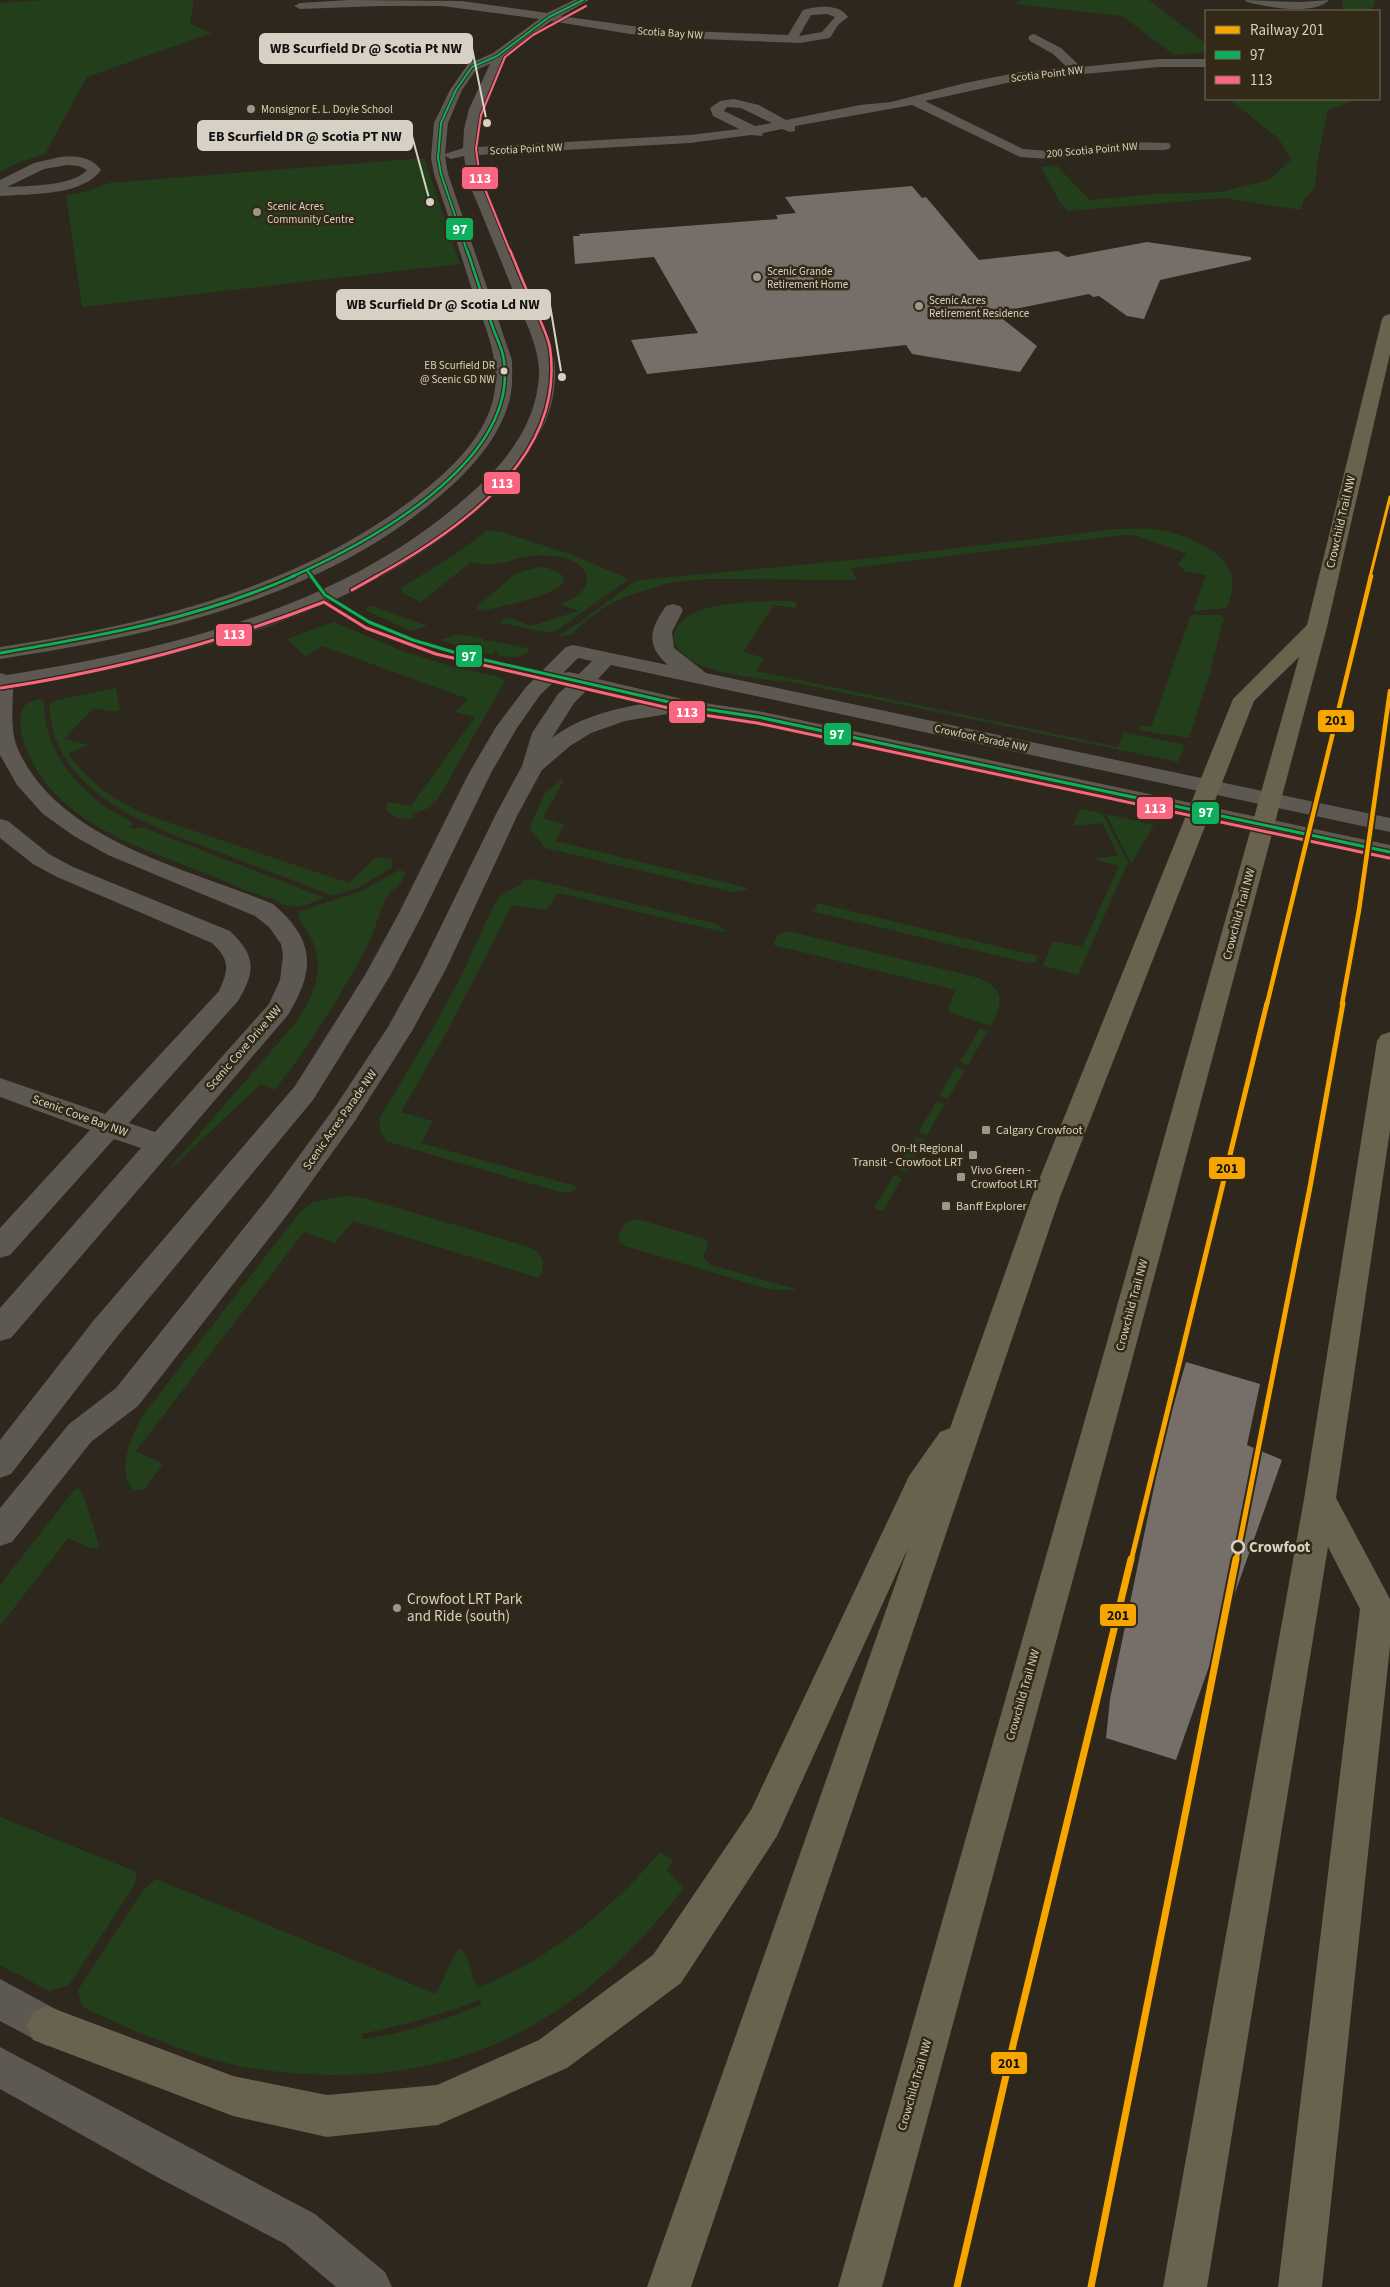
<svg xmlns="http://www.w3.org/2000/svg" width="1390" height="2287" viewBox="0 0 1390 2287" font-family="'Source Sans 3',sans-serif">
<rect width="100%" height="100%" fill="#2d271d"/>
<g fill="#233e1b" fill-rule="evenodd">
<path d="M46,0H194L190,24L212,33L87,77L45,154L15,164L0,172V3Z"/>
<path d="M1022,0H1149L1206,44V52L1174,55L1122,16L1014,4Z"/>
<path d="M1343,0H1375L1372,11H1347L1342,8Z"/>
<path d="M1229,99H1353L1347,103L1328,110L1318,157L1315,187L1304,200L1301,210L1224,198L1067,211L1059,201L1041,167L1056,165L1090,200L1154,194L1221,192L1269,180L1291,160L1279,139Z"/>
<path d="M424,158L460,264L82,307L66,195L85,192L109,183Z"/>
<path d="M1116,529C1129,529 1142,528 1155,529C1180,533 1227,549 1232,578C1234,588 1230,599 1227,608L1193,611L1206,575L1184,571L1178,563L1187,554L1137,536L1123,535L851,568L857,580L709,579L674,582L624,597L603,608L582,624L571,635L559,637L560,634L579,623L635,581L640,580L872,558Z"/>
<path d="M488,530L502,532L570,554L629,579L559,629L548,633L502,623L501,620L510,618L531,626L578,611L560,604C569,601 578,597 583,590C587,585 588,578 585,572C575,554 541,554 524,557C516,558 509,562 502,563C492,565 480,565 471,562L421,602L403,593L401,588L454,555Z"/>
<path d="M538,567L548,568L561,574L564,581C557,596 504,605 487,610L480,611L477,609V606L517,573Z"/>
<path d="M793,601L797,603L795,608L774,605L743,652L765,658L756,671L1118,747L1124,732L1185,745L1178,762L782,680L781,682C751,676 689,674 674,642C670,598 765,601 793,601Z"/>
<path d="M369,606H372L428,626L411,631L367,611L365,608Z"/>
<path d="M1191,615H1219L1224,618L1209,676L1189,738L1138,730L1140,725L1151,727Z"/>
<path d="M334,622L400,650L453,667L500,677L505,681L438,799L429,808L412,814L413,819C403,819 394,819 387,810V803L389,802L411,806L475,717L455,712L468,699L322,646L306,657L287,639Z"/>
<path d="M461,634L484,639L483,641L487,640L527,648L529,652C517,659 509,658 496,655L498,651H495L492,655L439,640Z"/>
<path d="M116,688L120,710L114,712L94,708L64,739L89,745L68,753C92,787 122,806 161,820L349,883L376,857L393,859L392,867L362,886L333,896C295,881 257,867 219,852C149,826 53,794 49,704L57,700Z"/>
<path d="M38,699L44,701C43,744 69,780 103,805C113,812 124,816 133,824L130,827L134,829L142,827L325,898C301,906 295,912 273,899C251,894 226,881 205,873C137,847 49,820 24,742C20,729 17,714 27,703Z"/>
<path d="M561,779L564,780L543,818L565,824L555,841L748,888L745,890L731,892L545,848L529,828L545,793Z"/>
<path d="M1080,809L1102,813L1128,862L1078,975L1043,966L1053,941L1082,947L1119,866L1094,859L1118,855L1102,823L1075,826L1073,825Z"/>
<path d="M1106,814L1154,825L1131,864Z"/>
<path d="M399,870L405,872C403,885 395,887 388,895C382,902 374,934 368,945C341,995 310,1045 275,1090L261,1084L163,1176L292,1027C320,990 330,957 298,918L301,911L364,890Z"/>
<path d="M531,879L714,923L723,928L727,933L558,893L546,910L512,905L448,1030L401,1112L433,1121L421,1143L579,1187L571,1192H560L388,1142C381,1135 378,1127 380,1117C408,1071 435,1026 460,978C473,953 482,927 496,902C504,888 518,890 524,880Z"/>
<path d="M817,903L1038,956L1035,962L1028,963L811,911L816,909Z"/>
<path d="M787,931L979,978C1007,990 1002,1004 991,1026L949,1012L948,1009L955,990L773,945L778,935Z"/>
<path d="M980,1028L988,1031L968,1065L960,1062Z"/>
<path d="M956,1067L965,1070L948,1099L939,1096Z"/>
<path d="M937,1101L945,1104L927,1135L918,1132Z"/>
<path d="M916,1137L924,1140L906,1172L897,1169Z"/>
<path d="M894,1175L902,1178L883,1211L874,1208Z"/>
<path d="M345,1196L364,1198L529,1247C543,1253 547,1264 539,1278L353,1221L335,1243L304,1232L136,1451L163,1464L145,1489L135,1491C114,1474 132,1432 144,1414L299,1213L313,1202Z"/>
<path d="M637,1219L706,1239L708,1244L703,1257L711,1265L799,1290H776L764,1288L625,1246L619,1241V1235L625,1223Z"/>
<path d="M75,1489H80L88,1508L99,1546L93,1549L68,1538L0,1626V1585Z"/>
<path d="M0,1817L137,1872L134,1886L69,1985L49,1991L0,1965Z"/>
<path d="M660,1852L673,1861L667,1870L684,1888C593,2006 484,2077 331,2075C296,2074 261,2072 226,2063C176,2050 128,2028 82,2007L78,1990L143,1890L156,1879L436,1994L457,1950L460,1949L466,1954L477,1988C549,1960 611,1910 660,1852ZM480,2000L481,2005C443,2020 402,2034 362,2039V2034C402,2025 441,2015 480,2000Z"/>
</g>
<g fill="#766e68">
<path d="M912,186L922,198L926,197L979,260L1058,251L1067,257L1147,242L1251,257V260L1160,280L1144,319L1127,316L1099,296L1093,297L1089,294L995,313L1037,346L1020,372L912,354L906,345L647,374L631,340L698,333L654,257L575,264L573,236H580L579,234L778,219L776,215L796,213L785,197Z"/>
<path d="M1186,1362L1260,1384L1247,1445L1282,1460L1176,1760L1106,1738L1110,1699L1165,1434Z"/>
</g>
<g fill="none" stroke-linecap="round" stroke-linejoin="round">
<g fill="#5d5851" fill-rule="evenodd">
<path d="M349,0L462,1L547,13L574,0H589L561,16L661,30L788,35L803,10C816,6 840,3 848,17L838,25L830,38L800,43L676,38L630,34L551,21L503,57L499,73L482,109L477,129V147L690,135L739,129L713,116L710,108L720,101L734,99L759,105L786,120L860,105L891,102L965,83L1020,72L1068,68L1053,54L1030,41L1028,38L1030,35L1034,34L1061,48L1081,67L1159,59H1206V67H1159L1020,80L925,101L1023,149L1050,151L1127,142L1169,143L1171,146L1169,149L1164,150H1127L1050,159L1020,157L912,105L795,126V131L790,132L782,129L763,133L762,136L751,135L690,143L477,155L481,179C498,218 514,257 531,296C541,321 556,347 555,375C555,426 520,469 484,502C474,511 463,522 452,531C327,625 165,662 13,686C13,705 10,729 17,747C57,841 187,868 273,904C315,940 316,969 288,1015L11,1338L0,1341V1308L141,1148L114,1139L10,1255L0,1258V1228L90,1130L0,1097V1078L105,1114L219,991C229,969 230,960 212,943L57,877L33,864L0,838V819L8,821L49,854L73,867L230,931C256,956 256,971 238,1001L129,1123L155,1132L269,1004L280,980L283,955L281,944L269,927L255,916L108,855L74,836L43,814L17,785L0,755V673L7,675C171,649 343,608 469,495C505,464 536,425 539,376C540,349 526,323 516,298C500,258 484,219 467,179L464,156L451,159L445,156L448,174L512,360C512,373 513,385 510,398C500,441 463,478 429,505C308,602 150,636 0,659V647C150,624 301,588 422,492C454,467 491,430 495,388C499,354 483,322 472,290C460,251 447,213 434,174L431,158L434,123L450,90L468,64L493,53L539,19L442,6H381L300,9L294,6L300,3ZM827,14L835,17L822,32L799,36L811,15ZM490,64L469,109L464,129L463,148L445,154L448,123L462,90L476,70ZM727,107L741,108L772,123L755,126L724,111Z"/>
<path d="M1245,0L1300,2L1329,0C1315,16 1266,7 1247,2Z"/>
<path d="M60,157C75,156 91,156 101,170C83,196 29,194 0,196V180L34,163ZM68,165L79,166L87,170C74,186 27,186 7,187L44,169Z"/>
<path d="M673,604L680,606L683,610L672,632L674,648L706,673L1390,818V832L611,665L598,679L691,701L758,711L1390,845V859L758,723L677,710L668,714L625,721L591,733L570,746L542,770L518,814L446,969L412,1031L355,1121L291,1210L138,1406L91,1442L12,1542L0,1546V1508L69,1424L116,1388L271,1194L335,1107L388,1027L420,969L496,814L522,766L532,733L558,694L569,684L561,682L558,678L540,695L517,728L491,773L423,913L390,976L313,1100L116,1338L11,1474L0,1478V1440L94,1320L295,1086L365,975L399,913L469,773L496,727L526,687L566,647L573,645L668,665C645,645 650,629 666,606ZM578,658L592,661L579,674L568,672L563,673ZM588,689L649,703C616,708 579,717 552,738L574,703Z"/>
<path d="M0,1979L61,2012L67,2026L61,2040L47,2046L0,2021Z"/>
<path d="M0,2047L315,2214L385,2272L392,2287H336L285,2244L157,2177L0,2089Z"/>
</g>
<g fill="#69624e" fill-rule="evenodd">
<path d="M1390,314V354L1327,627L1135,1349L882,2287H838L1105,1349L1299,657L1254,701L1060,1197L691,2287H647L908,1548L777,1836L681,1983L567,2068L438,2125L327,2137L233,2116L33,2040L27,2026L33,2012L47,2006L233,2076L327,2095L437,2085L539,2040L653,1955L751,1810L909,1476L940,1432L950,1428L1032,1197L1233,699L1307,625L1382,319L1384,316Z"/>
<path d="M1390,1032V1130L1336,1498L1390,1599V1646L1322,2287H1278L1360,1609L1328,1547L1207,2287H1163L1304,1499L1377,1041L1381,1035Z"/>
</g>
<defs>
<path id="bus-1-far2" d="M467,251L441,174L438,158L441,123L456,90L472,67L497,56L549,17L583,0"/>
<g id="bus-1-far1">
<path d="M307,570L312,577"/>
<path d="M291,577C368,543 518,463 504,361C503,350 497,339 493,328C484,302 476,276 467,250"/>
</g>
<g id="bus-1">
<path d="M311,576L325,595L369,622L413,640L463,655L691,707L758,717L1390,852"/>
<path d="M0,653C100,636 201,618 294,576"/>
</g>
<path id="bus-2-far2" d="M510,251L480,177L476,149L481,115L505,57L533,35L586,6"/>
<path id="bus-2-far1" d="M375,577C458,531 566,458 550,348C547,332 538,317 532,302C524,285 517,267 510,250"/>
<g id="bus-2">
<path d="M352,590L377,576"/>
<path d="M1,688C112,671 219,643 324,602L366,628L436,654L690,713L757,723L1389,858"/>
</g>
</defs>
<use href="#bus-1-far2" stroke="#332917" stroke-width="4"/>
<use href="#bus-1-far1" stroke="#332917" stroke-width="5"/>
<use href="#bus-1" stroke="#332917" stroke-width="6"/>
<use href="#bus-2-far2" stroke="#332917" stroke-width="4"/>
<use href="#bus-2-far1" stroke="#332917" stroke-width="5"/>
<use href="#bus-2" stroke="#332917" stroke-width="6"/>
<use href="#bus-1-far2" stroke="#0daf5c" stroke-width="2"/>
<use href="#bus-1-far1" stroke="#0daf5c" stroke-width="2.5"/>
<use href="#bus-1" stroke="#0daf5c" stroke-width="3"/>
<use href="#bus-2-far2" stroke="#fa6682" stroke-width="2"/>
<use href="#bus-2-far1" stroke="#fa6682" stroke-width="2.5"/>
<use href="#bus-2" stroke="#fa6682" stroke-width="3"/>
<defs>
<path id="rail-1-far3" d="M1370,577L1390,497"/>
<g id="rail-1-far2">
<path d="M1267,1004L1371,576"/>
<path d="M1342,1004L1359,910L1390,691"/>
</g>
<g id="rail-1-far1">
<path d="M1131,1561L1267,1003"/>
<path d="M1236,1561L1310,1187L1343,1003"/>
</g>
<g id="rail-1">
<path d="M957,2287L1014,2041L1131,1559"/>
<path d="M1091,2287L1236,1559"/>
</g>
</defs>
<use href="#rail-1-far3" stroke="#332917" stroke-width="5.5"/>
<use href="#rail-1-far2" stroke="#332917" stroke-width="8"/>
<use href="#rail-1-far1" stroke="#332917" stroke-width="9"/>
<use href="#rail-1" stroke="#332917" stroke-width="11"/>
<use href="#rail-1-far3" stroke="#f7a600" stroke-width="3"/>
<use href="#rail-1-far2" stroke="#f7a600" stroke-width="4.5"/>
<use href="#rail-1-far1" stroke="#f7a600" stroke-width="5"/>
<use href="#rail-1" stroke="#f7a600" stroke-width="7"/>
</g>
<g fill="#9c958a" stroke="#332917" stroke-width="2">
<circle cx="251" cy="109" r="5"/>
<circle cx="257" cy="212" r="5"/>
<circle cx="757" cy="277" r="5"/>
<circle cx="919" cy="306" r="5"/>
<rect x="981" y="1125" width="10" height="10" rx="2.5"/>
<rect x="968" y="1150" width="10" height="10" rx="2.5"/>
<rect x="956" y="1172" width="10" height="10" rx="2.5"/>
<rect x="941" y="1201" width="10" height="10" rx="2.5"/>
<circle cx="397" cy="1608" r="5"/>
</g>
<circle fill="#d7d0c5" stroke="#332917" stroke-width="2" cx="504" cy="371" r="4.5"/>
<circle fill="#332917" stroke="#d7d0c5" stroke-width="2.5" cx="1238" cy="1547" r="6"/>
<g text-anchor="middle" dominant-baseline="central" stroke-width="5" stroke-linejoin="round" paint-order="stroke">
<g font-size="11" fill="#d7d0c5" stroke="#332917">
<text transform="translate(670 33) rotate(4)">Scotia Bay NW</text>
<text transform="translate(1047 74) rotate(-7)">Scotia Point NW</text>
<text transform="translate(526 149) rotate(-3)">Scotia Point NW</text>
<text transform="translate(1092 150) rotate(-5)">200 Scotia Point NW</text>
<text transform="translate(981 738) rotate(12)">Crowfoot Parade NW</text>
</g>
<g font-size="11" fill="#d7d0c5" stroke="#332917" text-anchor="start">
<text x="261" y="109">Monsignor E. L. Doyle School</text>
<text x="267" y="206">Scenic Acres<tspan x="267" dy="13">Community Centre</tspan></text>
<text x="767" y="271">Scenic Grande<tspan x="767" dy="13">Retirement Home</tspan></text>
<text x="929" y="300">Scenic Acres<tspan x="929" dy="13">Retirement Residence</tspan></text>
</g>
<g font-size="11" fill="#d7d0c5" stroke="#332917" text-anchor="end">
<text x="495" y="365">EB Scurfield DR<tspan x="495" dy="14">@ Scenic GD NW</tspan></text>
</g>
<g font-size="12" fill="#d7d0c5" stroke="#332917">
<text transform="translate(1341 522) rotate(-77)">Crowchild Trail NW</text>
<text transform="translate(1239 914) rotate(-75)">Crowchild Trail NW</text>
<text transform="translate(244 1048) rotate(-49)">Scenic Cove Drive NW</text>
<text transform="translate(80 1116) rotate(20)">Scenic Cove Bay NW</text>
<text transform="translate(340 1120) rotate(-55)">Scenic Acres Parade NW</text>
<text transform="translate(1132 1305) rotate(-75)">Crowchild Trail NW</text>
<text transform="translate(1023 1695) rotate(-74)">Crowchild Trail NW</text>
<text transform="translate(915 2085) rotate(-74)">Crowchild Trail NW</text>
</g>
<g font-size="12" fill="#d7d0c5" stroke="#332917" text-anchor="start">
<text x="996" y="1130">Calgary Crowfoot</text>
<text x="963" y="1148" text-anchor="end">On-It Regional<tspan x="963" dy="14">Transit - Crowfoot LRT</tspan></text>
<text x="971" y="1170">Vivo Green -<tspan x="971" dy="14">Crowfoot LRT</tspan></text>
<text x="956" y="1206">Banff Explorer</text>
</g>
<g font-size="15" font-weight="bold" fill="#d7d0c5" stroke="#332917" text-anchor="start">
<text x="1249" y="1547">Crowfoot</text>
</g>
<g font-size="15" fill="#d7d0c5" stroke="#332917" text-anchor="start">
<text x="407" y="1599">Crowfoot LRT Park<tspan x="407" dy="17">and Ride (south)</tspan></text>
</g>
</g>
<path fill="none" stroke="#d7d0c5" stroke-width="2" d="M487 123L472 48M430 202L412 136M562 377L550 305"/>
<g fill="#d7d0c5" stroke="#332917" stroke-width="2">
<circle cx="487" cy="123" r="5"/>
<circle cx="430" cy="202" r="5"/>
<circle cx="562" cy="377" r="5"/>
</g>
<g fill="#d7d0c5" stroke="#d7d0c5" stroke-width="2">
<rect x="260" y="34" width="212" height="29" rx="5"/>
<rect x="198" y="121" width="214" height="29" rx="5"/>
<rect x="337" y="290" width="213" height="29" rx="5"/>
</g>
<g font-size="14" text-anchor="middle" font-weight="bold" fill="#111">
<text x="366" y="53">WB Scurfield Dr @ Scotia Pt NW</text>
<text x="305" y="141">EB Scurfield DR @ Scotia PT NW</text>
<text x="443" y="309">WB Scurfield Dr @ Scotia Ld NW</text>
</g>
<g stroke="#332917" stroke-width="2">
<rect x="461" y="166" width="38" height="24" rx="5" fill="#fa6682"/>
<rect x="445" y="217" width="29" height="24" rx="5" fill="#0daf5c"/>
<rect x="483" y="471" width="38" height="24" rx="5" fill="#fa6682"/>
<rect x="215" y="623" width="38" height="24" rx="5" fill="#fa6682"/>
<rect x="455" y="644" width="28" height="24" rx="5" fill="#0daf5c"/>
<rect x="668" y="700" width="38" height="24" rx="5" fill="#fa6682"/>
<rect x="1317" y="709" width="38" height="24" rx="5" fill="#f7a600"/>
<rect x="823" y="722" width="29" height="24" rx="5" fill="#0daf5c"/>
<rect x="1136" y="796" width="38" height="24" rx="5" fill="#fa6682"/>
<rect x="1191" y="801" width="29" height="24" rx="5" fill="#0daf5c"/>
<rect x="1208" y="1156" width="38" height="24" rx="5" fill="#f7a600"/>
<rect x="1099" y="1603" width="38" height="24" rx="5" fill="#f7a600"/>
<rect x="990" y="2051" width="38" height="24" rx="5" fill="#f7a600"/>
</g>
<g font-size="14" text-anchor="middle" font-weight="bold" fill="#fff">
<text x="480" y="183">113</text>
<text x="460" y="234">97</text>
<text x="502" y="488">113</text>
<text x="234" y="639">113</text>
<text x="469" y="661">97</text>
<text x="687" y="717">113</text>
<text x="837" y="739">97</text>
<text x="1155" y="813">113</text>
<text x="1206" y="817">97</text>
</g>
<g font-size="14" text-anchor="middle" font-weight="bold" fill="#111">
<text x="1336" y="725">201</text>
<text x="1227" y="1173">201</text>
<text x="1118" y="1620">201</text>
<text x="1009" y="2068">201</text>
</g>
<rect x="1205" y="10" width="175" height="90" fill="#332917" stroke="#756c5d"/>
<rect x="1215" y="26" width="25" height="8" fill="#f7a600" stroke="#756c5d"/>
<text x="1250" y="35" font-size="15" fill="#d7d0c5">Railway 201</text>
<rect x="1215" y="51" width="25" height="8" fill="#0daf5c" stroke="#756c5d"/>
<text x="1250" y="60" font-size="15" fill="#d7d0c5">97</text>
<rect x="1215" y="76" width="25" height="8" fill="#fa6682" stroke="#756c5d"/>
<text x="1250" y="85" font-size="15" fill="#d7d0c5">113</text>
</svg>
